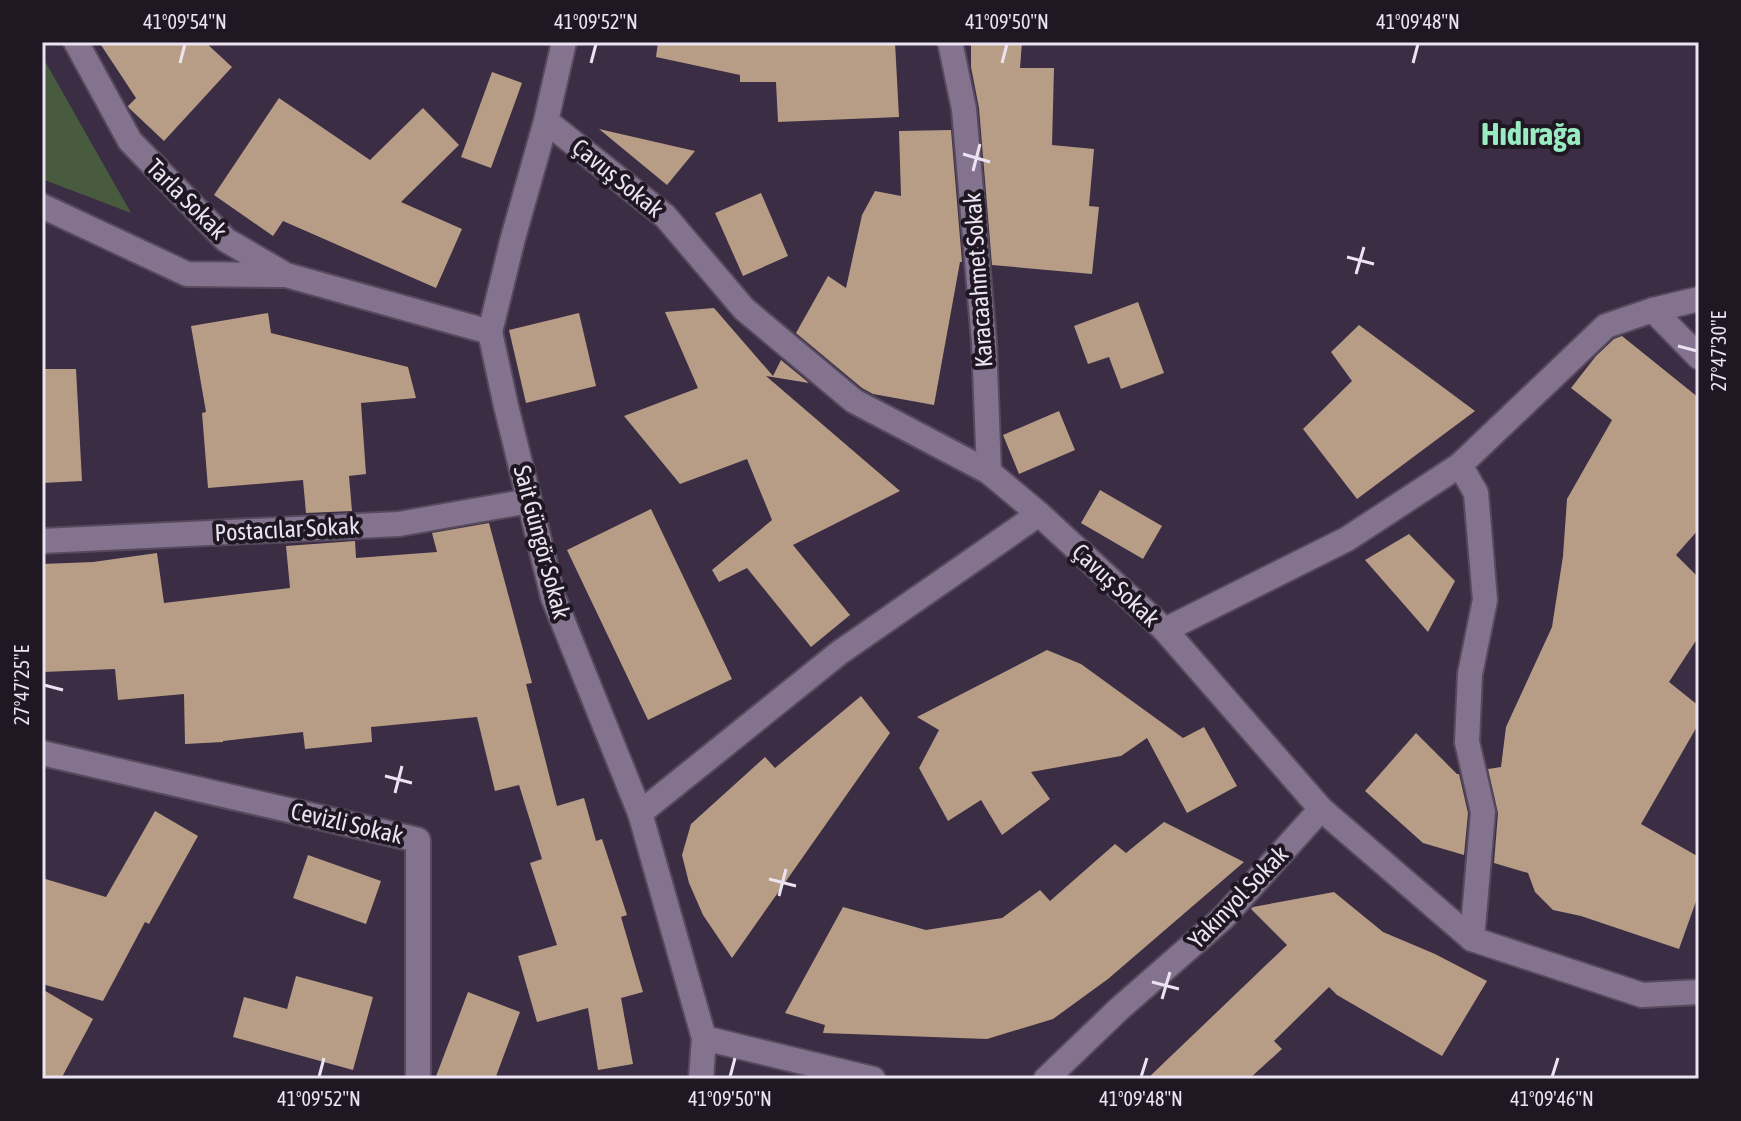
<svg xmlns="http://www.w3.org/2000/svg" width="1741" height="1121" viewBox="0 0 1741 1121" font-family="'Asap Condensed',sans-serif">
<rect width="100%" height="100%" fill="#3b2d44"/>
<path fill="#485b3e" d="M42,56L131,213L42,179Z"/>
<g fill="#b79d85">
<path d="M99,42H205L232,67L164,141L129,108L128,106L136,98Z"/>
<path d="M658,42H895L899,117L778,122L776,82H740V75L656,57Z"/>
<path d="M971,42H1022L1020,68H1054L1052,145L1094,149L1089,206L1099,207L1092,274L992,265L979,108L971,67Z"/>
<path d="M492,72L522,83L491,168L461,157Z"/>
<path d="M279,98L370,160L423,108L459,145L401,202L462,229L436,288L283,221L273,236L214,195Z"/>
<path d="M599,129L695,151L667,185Z"/>
<path d="M951,130L962,262H960L934,405L873,394L862,388L796,333L828,276L846,288L862,215L875,191L901,196L899,131Z"/>
<path d="M761,193L788,256L743,276L715,213Z"/>
<path d="M1138,302L1164,373L1121,389L1109,357L1088,364L1074,326Z"/>
<path d="M714,308L773,376L781,360L809,383L766,376L900,491L793,545L850,615L811,647L747,568L719,582L712,570L772,520L747,459L680,484L624,416L698,388L665,312Z"/>
<path d="M268,313L271,333L408,367L416,398L361,403L366,474L349,476L352,511L306,513L303,480L208,488L202,413L206,412L191,326Z"/>
<path d="M579,313L596,386L526,403L509,330Z"/>
<path d="M1359,325L1475,411L1357,499L1303,429L1352,381L1331,352Z"/>
<path d="M1622,336L1699,398V529L1676,555L1699,578V636L1669,682L1699,706V723L1641,824L1699,857V893L1679,949L1581,916L1553,910L1535,892L1528,873L1494,863L1498,813L1488,769L1501,767L1506,727L1552,627L1563,556L1567,499L1612,420L1571,388L1596,356L1614,339Z"/>
<path d="M42,369H76L82,481L42,483Z"/>
<path d="M1059,411L1075,450L1019,474L1003,435Z"/>
<path d="M1100,490L1162,526L1143,559L1081,523Z"/>
<path d="M651,509L732,679L648,720L567,550Z"/>
<path d="M489,523L532,683L526,684L557,806L584,798L596,841L602,839L627,915L621,917L643,992L621,998L633,1064L598,1070L588,1008L537,1022L518,956L557,945L530,863L542,859L519,785L495,791L477,717L371,727L372,742L305,749L303,732L223,741V742L185,744L184,694L118,700L115,669L43,672L42,564L93,562L157,553L164,603L290,588L286,546L355,541L356,558L437,552L432,533Z"/>
<path d="M1409,534L1455,581L1428,632L1365,560Z"/>
<path d="M1047,650L1081,664L1183,738L1204,727L1237,786L1187,813L1147,738L1121,756L1031,772L1050,799L1002,835L981,800L948,821L919,768L939,730L917,717Z"/>
<path d="M861,696L890,733L732,958L703,915L689,883L682,855L691,824L765,757L775,768Z"/>
<path d="M1416,733L1457,774H1459L1468,813L1464,855L1423,843L1365,791Z"/>
<path d="M155,811L198,836L149,924L145,922L103,1001L42,984V878L106,897Z"/>
<path d="M1164,822L1244,862L1108,979L1053,1019L987,1039L823,1033L825,1025L785,1013L843,907L926,930L1002,918L1040,890L1050,901L1115,844L1126,853Z"/>
<path d="M308,855L381,881L366,924L293,898Z"/>
<path d="M1334,892L1383,932L1435,954L1487,981L1442,1056L1337,995L1329,987L1274,1041L1282,1049L1249,1079H1147L1287,945L1251,909L1253,907Z"/>
<path d="M296,976L373,997L353,1070L233,1037L244,997L287,1009Z"/>
<path d="M42,989L93,1019L61,1079H42Z"/>
<path d="M468,992L520,1012L495,1079H435Z"/>
</g>
<g fill="none" stroke-linecap="round" stroke-linejoin="round">
<defs>
<g id="street">
<path d="M76,42L130,141L226,240L286,275L490,332"/>
<path d="M564,42L546,121L513,238L490,332L506,406L553,597L640,813L704,1038L701,1079"/>
<path d="M950,42L964,109L984,342L989,472"/>
<path d="M546,121L665,216L744,309L854,401L989,472L1039,514L1165,630L1321,809L1472,939L1642,995L1699,992"/>
<path d="M42,206L187,274L283,275"/>
<path d="M1653,310L1699,357"/>
<path d="M1460,465L1476,493L1485,600L1470,674L1467,742L1483,812L1472,939"/>
<path d="M42,541L399,524L529,501"/>
<path d="M1165,630L1347,539L1460,465L1606,326L1653,310L1699,299"/>
<path d="M42,753L418,840V1079"/>
<path d="M640,813L839,653L1039,514"/>
<path d="M704,1038L873,1079"/>
<path d="M1046,1079L1119,1009L1223,918L1321,809"/>
</g>
</defs>
<use href="#street" stroke="#574a5e" stroke-width="28"/>
<use href="#street" stroke="#83738e" stroke-width="24"/>
</g>
<path fill="none" stroke="#ece3f2" stroke-width="3" d="M180,63L185,44M591,63L596,44M1002,63L1007,44M1413,63L1418,44M963,154L990,162M973,171L980,144M1347,257L1374,264M1356,274L1364,247M1678,346L1697,351M44,685L63,690M385,776L412,783M395,793L402,766M769,879L796,886M779,896L786,869M1152,982L1179,989M1162,999L1170,972M319,1077L324,1058M730,1077L735,1058M1141,1077L1147,1058M1552,1077L1558,1058"/>
<g text-anchor="middle" dominant-baseline="central" stroke-width="8" stroke-linejoin="round" paint-order="stroke">
<g font-size="24" fill="#ece3f2" stroke="#1f1823">
<text transform="translate(618 178) rotate(39)">Çavuş Sokak</text>
<text transform="translate(187 199) rotate(45)">Tarla Sokak</text>
<text transform="translate(978 280) rotate(-94)">Karacaahmet Sokak</text>
<text transform="translate(287 529) rotate(-3)">Postacılar Sokak</text>
<text transform="translate(542 542) rotate(75)">Sait Güngör Sokak</text>
<text transform="translate(1116 585) rotate(43)">Çavuş Sokak</text>
<text transform="translate(347 823) rotate(13)">Cevizli Sokak</text>
<text transform="translate(1238 897) rotate(-46)">Yakınyol Sokak</text>
</g>
<g font-size="32" font-weight="bold" fill="#99ebc1" stroke="#1f1823">
<text x="1531" y="133">Hıdırağa</text>
</g>
</g>
<rect width="1741" height="1121" fill="none" stroke="#1f1823" stroke-width="88"/>
<rect x="44" y="44" width="1653" height="1033" fill="none" stroke="#ece3f2" stroke-width="3"/>
<g font-size="20" text-anchor="middle" fill="#ece3f2">
<text x="185" y="29">41°09'54"N</text>
<text x="596" y="29">41°09'52"N</text>
<text x="1007" y="29">41°09'50"N</text>
<text x="1418" y="29">41°09'48"N</text>
<text transform="translate(1719 351) rotate(-90)" y="7">27°47'30"E</text>
<text transform="translate(22 685) rotate(-90)" y="7">27°47'25"E</text>
<text x="319" y="1106">41°09'52"N</text>
<text x="730" y="1106">41°09'50"N</text>
<text x="1141" y="1106">41°09'48"N</text>
<text x="1552" y="1106">41°09'46"N</text>
</g>
</svg>
